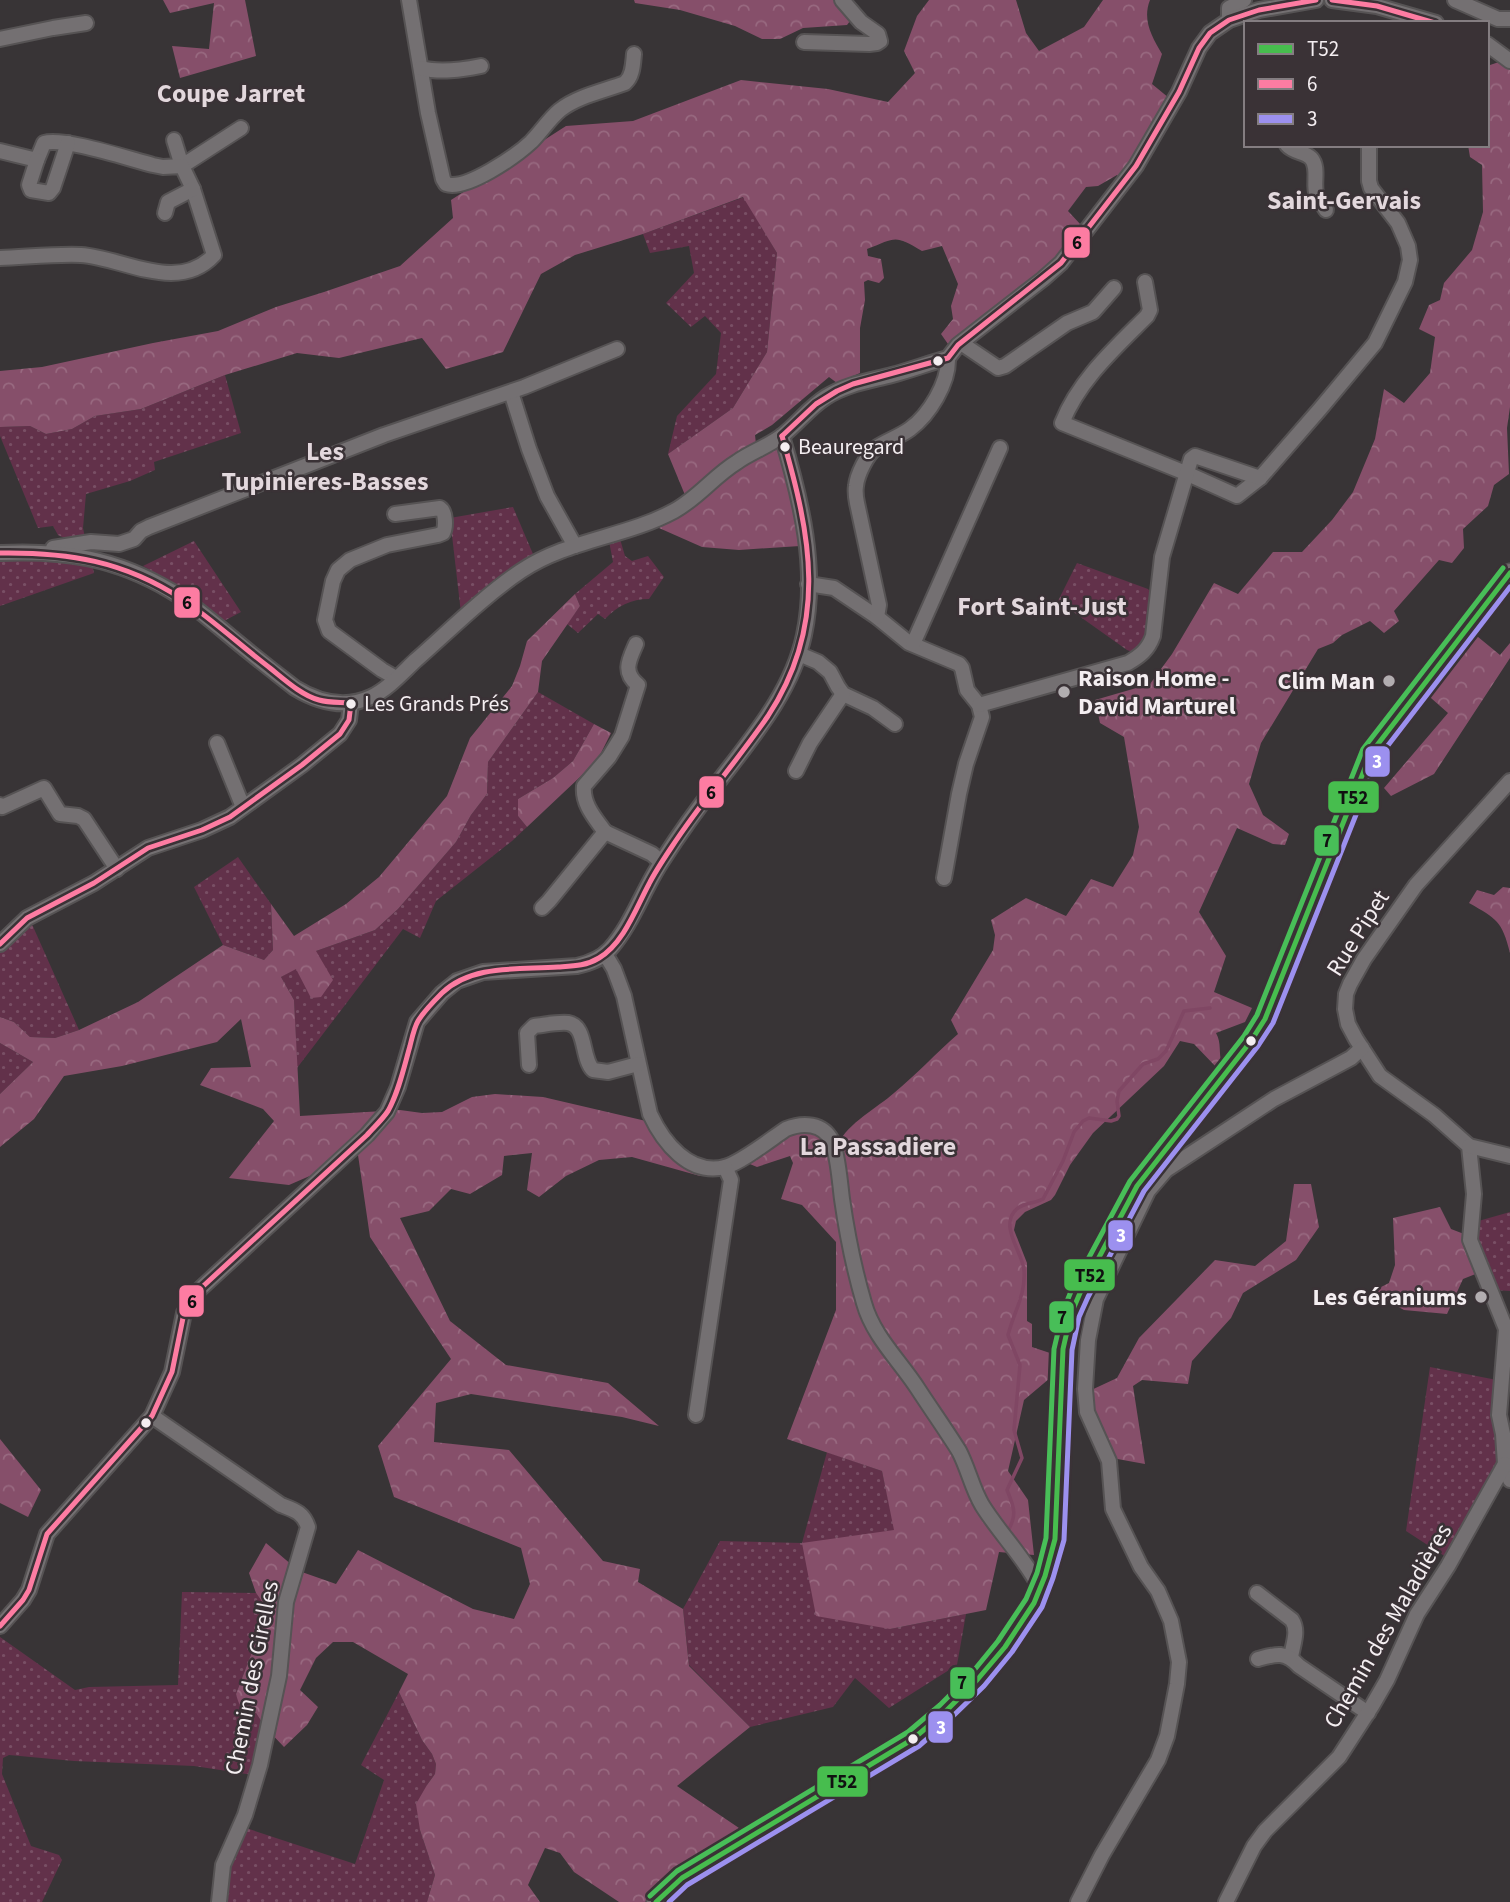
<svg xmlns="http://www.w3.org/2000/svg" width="1510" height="1902" viewBox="0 0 1510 1902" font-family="'Source Sans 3',sans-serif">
<defs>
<pattern id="grass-dots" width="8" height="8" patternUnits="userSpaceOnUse" patternTransform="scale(1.75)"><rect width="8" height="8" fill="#62314a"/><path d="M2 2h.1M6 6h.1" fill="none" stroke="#794f65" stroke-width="1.8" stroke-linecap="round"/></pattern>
<pattern id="forest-crowns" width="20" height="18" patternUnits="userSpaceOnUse" patternTransform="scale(1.75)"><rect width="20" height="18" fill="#864f6a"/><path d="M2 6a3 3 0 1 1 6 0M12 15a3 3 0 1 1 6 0" fill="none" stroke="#986980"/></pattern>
</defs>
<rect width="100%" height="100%" fill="#383436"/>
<g fill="url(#grass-dots)">
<path d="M744,197L777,253L767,352L733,408L668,454L677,416L716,374L721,333L705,316L691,327L666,303L694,273L689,246L650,253L643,234Z"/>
<path d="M225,375L241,433L154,462L155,470L130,481L86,494L83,528L85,538L62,537L58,535L53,526L38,528L0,436V427L30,426L46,434L72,429L95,416L141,409Z"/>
<path d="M513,507L533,554L525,563L461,613L450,518Z"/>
<path d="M620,539L625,556L632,561L648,556L664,577L649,599C631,599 617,606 605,619L598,614L578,633L567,624L580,606L575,594L613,562L609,541Z"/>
<path d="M194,541L241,612L224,621L175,584L143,566Z"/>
<path d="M50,558L92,565L94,573L0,606V559Z"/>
<path d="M1077,563L1148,589L1153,595L1147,641L1137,654L1127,650L1058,601Z"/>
<path d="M538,692L594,724L573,761L553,778L518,799V816L527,827L512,841L436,901L420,938L403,929L297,1068L294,1000L281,977L296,968L311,997L316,951L375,930L398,909L456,842L471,815L487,794L488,762Z"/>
<path d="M238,857L271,904L273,950L264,960L223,945L194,887Z"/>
<path d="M31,922L79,1030L55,1038L30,1037L14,1022L0,1017V948Z"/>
<path d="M0,1043L33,1062L0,1094Z"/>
<path d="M1510,1212V1291L1493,1290L1475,1247V1222Z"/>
<path d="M1430,1367L1497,1380L1493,1425L1496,1430L1499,1459L1446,1557L1406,1531Z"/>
<path d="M827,1452L882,1471L895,1531L890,1629L966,1614L957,1665L889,1708L855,1678L833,1707L750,1727L689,1665L683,1609L720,1541L802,1543Z"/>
<path d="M182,1592L256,1593L268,1610L236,1694L243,1709L256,1713L265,1727L253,1775L194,1766L74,1761L9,1755L3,1758L2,1774L31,1846L59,1855L62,1860L42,1902H0V1637L75,1690L89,1687L178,1685Z"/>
<path d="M399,1692L422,1740L432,1754L436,1764L435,1774L427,1785L420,1830L435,1875L427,1902H223C227,1872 234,1855 246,1828L355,1864L384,1780L361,1765Z"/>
</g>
<g fill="url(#forest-crowns)">
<path d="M163,0H245L256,56L180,78L172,46L209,49L214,3L170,13Z"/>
<path d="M634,0H838L853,17L847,25L803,28L780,39H762L735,26L680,10L635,3Z"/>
<path d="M929,0H1016L1026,33L1039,51L1084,27L1103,0H1150C1142,20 1152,37 1162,54L1152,84L1169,98L1152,129L1120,178L1117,175L1098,186L1086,187L1068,211L1081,225L1064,251L1052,264L967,332L948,344L941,334L953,319L951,306L958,284L942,246L922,251C894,234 896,238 867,249L868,256L881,259L884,278L879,283L868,280L864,282L865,300L860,328V373L837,383L829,377L772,425L755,435L756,444L685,495L668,454L733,408L767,352L777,253L743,197L643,234L575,255L541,274L503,352L446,369L422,338L339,358L297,353L225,375L141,409L95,416L72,429L46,434L30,426L0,427V371L42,367L153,343L218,331L276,307L324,292L400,266L453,218L451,200L566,126L633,121L741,80L828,89L888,102L915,73L904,51L917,16Z"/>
<path d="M1502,61L1510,70V407L1507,428L1509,474L1494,485L1488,506L1463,529L1464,548L1452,563L1439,560L1394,611L1399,621L1384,633L1370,621L1342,635L1333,643L1318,649L1261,743L1249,784L1263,815L1289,834L1285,845L1273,844L1237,828L1199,912L1226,956L1214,992L1252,1008L1245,1022L1216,1033C1222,1044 1218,1052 1222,1064L1217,1068L1194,1044L1180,1041L1164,1066L1093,1133L1070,1165L1055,1195L1051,1200L1025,1212L1016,1221L1014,1230L1027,1263V1321L1032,1324V1347L1053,1354L1056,1373L1024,1400L1008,1471L1028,1500L1034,1555L999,1552L986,1610L890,1629L816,1616L802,1543L894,1530L882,1471L787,1439L836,1310V1242L802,1205L781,1199L793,1163L790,1156L757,1167L745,1162L797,1129L809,1127L838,1144C848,1123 877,1108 894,1093C916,1075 936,1053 958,1034L951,1020L993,950L995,935L991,920L1026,898L1066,916L1091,879L1113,887L1133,855L1139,827L1124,737L1100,723L1095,700L1150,684L1172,654L1214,583L1238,594L1273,552H1302L1332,520L1353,492L1375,439L1384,389L1404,403L1430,373L1435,337L1419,329L1429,305L1440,300L1444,283L1472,250L1483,212L1482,165L1470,157L1468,145H1487V66Z"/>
<path d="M780,446L794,490L800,546L739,550L702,547L659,528L744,462Z"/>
<path d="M575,594L580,606L542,661L538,692L488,762L487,794L471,815L456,842L398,909L375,930L316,951L333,980L321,997L311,998L296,969L281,977L294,1000L300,1116L400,1110L422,1113L442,1112L472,1097L495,1094L543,1097L646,1121C661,1154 669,1156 700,1172V1176L632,1157L599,1160L566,1176L539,1197L527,1190L532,1153L504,1156L502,1175L470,1194L451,1189L429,1211L400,1218L450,1321L506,1365L608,1383L659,1426L622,1417L471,1394L436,1403L434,1442L509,1450L603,1561L640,1569L638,1582L683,1609L689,1666L750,1727L677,1786L739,1828L645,1902H619L574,1872L560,1853L545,1848L528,1885L540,1902H427L435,1875L420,1830L416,1804L427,1785L435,1774L436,1764L432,1754L422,1740L399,1692L408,1674L353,1642H333L316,1658L300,1690L318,1707L307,1725L284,1747L265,1727L256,1713C242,1709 240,1709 236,1694L268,1610L256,1593L249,1573L266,1543L299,1571L336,1584L358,1550L473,1609L514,1619L530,1584L521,1548L394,1497L378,1446L451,1359L370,1237L358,1155L289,1185L229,1178L274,1121L263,1109L200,1085L211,1068L251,1067L241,1019L217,1042L122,1066L64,1076L34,1119L0,1147V1094L33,1062L0,1043V1017L14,1022L30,1037L55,1038L79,1030L138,1002L223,945L264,960L273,950L271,904L294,936L346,904L379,877L447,796L470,738L512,686L520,666L527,641Z"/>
<path d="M1472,632L1500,655L1510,643V658L1434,774L1391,796L1384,788L1448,713L1423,691Z"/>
<path d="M594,724L611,733L597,761L527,827L518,816V799L553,778L573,761Z"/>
<path d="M1503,887L1510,888V953C1502,921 1497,919 1469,903L1477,890L1494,895Z"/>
<path d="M1294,1184H1311L1319,1227L1296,1260L1243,1293L1231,1318L1192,1361L1188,1384L1142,1380L1133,1386L1145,1464L1112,1458L1092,1413L1087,1392L1117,1378L1139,1338L1215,1260L1255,1266L1286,1241Z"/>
<path d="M1440,1207L1451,1229L1464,1234L1478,1273L1463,1279L1447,1314L1404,1310L1371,1292L1389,1283L1395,1265L1393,1218Z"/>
<path d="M0,1439L41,1490L28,1517L0,1503Z"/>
</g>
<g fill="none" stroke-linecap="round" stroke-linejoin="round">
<path stroke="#804764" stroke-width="3.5" d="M1007,1533C1017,1515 1015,1509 1007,1490L1022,1458L1014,1430L1020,1365L1008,1335C1014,1312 1026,1294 1024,1270C1023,1253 997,1224 1018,1208C1024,1203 1036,1203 1043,1199L1063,1161L1074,1132L1083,1121L1089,1118L1111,1121L1117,1119L1119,1116L1117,1101L1119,1091L1143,1064L1158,1059L1166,1051L1184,1011L1210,1008"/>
<defs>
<g id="minor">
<path d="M409,0L428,113L443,179L446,184C466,191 516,156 531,142C541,132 549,119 560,110C578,96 604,91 625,83C633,76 633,64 634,54"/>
<path d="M1332,0L1377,6L1436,23"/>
<path d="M1455,0L1498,19H1510"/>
<path d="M1229,20V8L1244,0"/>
<path d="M0,39L53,28L86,23"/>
<path d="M804,42L869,44L877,43L880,41L878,34L861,22L842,0"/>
<path d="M1487,44L1510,61"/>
<path d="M421,68C440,73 461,70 481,66"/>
<path d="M174,140L182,166L241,128"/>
<path d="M1287,145C1294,153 1304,151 1311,158C1320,168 1312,185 1317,196C1318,201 1324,206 1326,210"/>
<path d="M0,151L37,160L44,143C64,137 129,159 153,165L163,167L182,166L193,189L214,255C178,294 124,258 81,255C54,254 27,257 0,258"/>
<path d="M37,160L29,185L31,190L49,193L53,188L68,143"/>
<path d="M165,213L168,202L193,189"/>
<path d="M1145,282L1150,310L1147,316C1115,348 1079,380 1062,423L1188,474L1237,496L1260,478L1320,409L1375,343L1405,282L1410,260L1408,246L1398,223L1371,188L1369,181V145"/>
<path d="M961,343L998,368L1005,366L1067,323L1093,312L1114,288"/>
<path d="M511,392L529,449L547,496L575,546"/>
<path d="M395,514L440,508C446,512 446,527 443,533L438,535L387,545L350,560L338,570L333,581L325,620L329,631L382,670L396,678"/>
<path d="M53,548L91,542L119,544L134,539L141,531L149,527L384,435L524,387L617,349"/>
<path d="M0,553C64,550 116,558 171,591C188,601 204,615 219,627C244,648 269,668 295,688C318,702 345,709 371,697C388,689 402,673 416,660C450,630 484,596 521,571C567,540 626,537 674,511C698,498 714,476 737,462C751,452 769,446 783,435C798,423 810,407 826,397C847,384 869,381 892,375C911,370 929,363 948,358L958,345L1043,279L1061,263L1136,166L1179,92L1199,48L1210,33L1229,20L1259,10L1316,0"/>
<path d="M808,584L834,588L877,617L909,643L959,664L962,668L967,690L979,705L982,717L966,764L959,794L944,878"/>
<path d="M877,617L879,605L857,503C856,498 855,492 856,486C857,475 867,454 876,448C886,441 899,437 910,429C929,415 949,383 948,358"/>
<path d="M913,644L1000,448"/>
<path d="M799,654L818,662L830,672L838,687L843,694L873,708L895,724"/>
<path d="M979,705L1128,663C1140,656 1148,650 1153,636L1162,557L1191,459L1195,456L1260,478"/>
<path d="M217,743L243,807"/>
<path d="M796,771L810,743L843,694"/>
<path d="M1510,781L1416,885L1364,959L1350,984L1346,994L1345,1009L1348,1024L1356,1039L1380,1076L1434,1115L1469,1146L1474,1194L1470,1240L1506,1329L1499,1415L1503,1434L1505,1464L1510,1480"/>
<path d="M0,805L2,807L44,788L60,814L78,816L84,819L117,869"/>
<path d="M605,832C595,818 582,804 584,786L609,757L622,736L638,685C622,672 629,660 636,644"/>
<path d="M542,908L549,901L605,832L652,854L661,862"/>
<path d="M0,944L27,918L94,883L148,848L202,830L230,817L302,765L340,734L349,720L351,703"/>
<path d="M605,954L614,969L624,996L650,1114C663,1142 689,1176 725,1167C742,1162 771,1139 786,1129C803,1122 823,1123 832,1141C838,1154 840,1184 842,1199C847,1234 854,1269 864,1303C873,1336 900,1361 918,1389C931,1409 946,1430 959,1451C968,1468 972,1488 982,1505C1000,1534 1024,1557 1040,1588"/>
<path d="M529,1065L527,1033L534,1026C544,1025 557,1022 568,1023C587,1026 581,1058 593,1070L608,1072L638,1064"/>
<path d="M1469,1146L1510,1156"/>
<path d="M696,1415L731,1180L725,1167"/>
<path d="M152,1416L281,1505C294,1510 303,1512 308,1527L286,1602L279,1676L260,1765L245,1815L223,1865L219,1902"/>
<path d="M1257,1593L1292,1620C1299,1631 1293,1644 1291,1657"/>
<path d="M0,1626L23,1600L29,1590L47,1534L152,1416L172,1372L184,1313L199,1290L367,1135L387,1112L398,1087L417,1022L442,993L457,981L483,972L577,966C590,963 601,959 610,949C633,923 644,887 664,858C680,833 698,808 716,785C751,739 792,692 804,635C818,569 801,500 782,436"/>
<path d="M1258,1659C1276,1654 1285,1651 1299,1666L1368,1713"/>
<path d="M1078,1902L1102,1855L1158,1760L1167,1736L1177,1684L1179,1662L1171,1621L1158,1591L1141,1567L1113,1509L1109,1461L1087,1412L1085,1389L1088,1340L1096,1299L1148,1191L1166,1170L1274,1099L1338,1065L1351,1058L1362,1048"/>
<path d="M1226,1902L1254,1846L1265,1831L1339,1757L1372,1706L1387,1680L1417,1614L1448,1566L1505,1464"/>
</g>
<path id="major" d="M656,1902L682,1878L913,1739C958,1704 1000,1660 1030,1611C1042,1589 1050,1563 1055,1539L1063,1349L1066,1332L1071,1314L1080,1293L1137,1186L1152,1165L1251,1041L1265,1019L1371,753L1510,573"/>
</defs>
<use href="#minor" stroke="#565354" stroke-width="18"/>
<use href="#major" stroke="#565354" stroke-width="21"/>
<use href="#minor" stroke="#747072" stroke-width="14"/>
<use href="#major" stroke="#746a6e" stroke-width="18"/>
<defs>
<path id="bus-1" d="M656,1902L682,1878L913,1739L946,1711L977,1680L1005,1647L1034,1603L1045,1576L1055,1539L1063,1349L1071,1314L1080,1293L1137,1186L1251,1041L1265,1019L1371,753L1510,573"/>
<g id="bus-2">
<path d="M1332,0L1377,6L1435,23"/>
<path d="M782,436L816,404L837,391L853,384L948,358L958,345L1061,263L1136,166L1179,92L1199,48L1210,33L1229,20L1259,10L1316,0"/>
<path d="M0,553C68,552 124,561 182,599C213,620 241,646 270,668C285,680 301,695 319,700C329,703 341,702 351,703"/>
<path d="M0,944L27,918L94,883L148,848L202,830L230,817L302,765L340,734L349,720L351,703"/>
<path d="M0,1626L23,1600L29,1590L47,1534L152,1416L172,1372L184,1313L199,1290L367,1135C374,1127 382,1120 388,1111C399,1091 404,1067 410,1046C412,1038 414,1028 418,1021C424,1011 434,1001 442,993C472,964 520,970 558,967C573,966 586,966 599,958C624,943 636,908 649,884C655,872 663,860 671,848C701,802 737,761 768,716C829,623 811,536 782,436"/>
</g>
<path id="bus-3" d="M669,1902L687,1885L919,1746L952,1717L984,1686L1012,1652L1042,1607L1053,1578L1064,1540L1072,1350L1079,1317L1088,1297L1144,1191L1258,1046L1273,1023L1379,757L1510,587"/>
<path id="bus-4" d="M650,1896L677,1871L908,1732L940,1705L971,1674L998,1641L1026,1599L1037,1573L1046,1538L1054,1349L1063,1311L1072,1289L1130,1181L1244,1036L1257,1015L1363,749L1503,568"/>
</defs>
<use href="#bus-1" stroke="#3a3236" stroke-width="10"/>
<use href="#bus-2" stroke="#3a3236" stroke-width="10"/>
<use href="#bus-3" stroke="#3a3236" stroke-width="10"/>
<use href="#bus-4" stroke="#3a3236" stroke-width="10"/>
<use href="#bus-1" stroke="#47bd4e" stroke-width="5"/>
<use href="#bus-2" stroke="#fd7ca2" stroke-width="5"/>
<use href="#bus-3" stroke="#9c90ef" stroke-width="5"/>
<use href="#bus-4" stroke="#48be58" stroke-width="5"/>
</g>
<g fill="#f4eef1" stroke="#3a3236" stroke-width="2.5">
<circle cx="938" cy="361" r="6"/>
<circle cx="785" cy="447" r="6"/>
<circle cx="351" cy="704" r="6"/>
<circle cx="1251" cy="1041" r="6"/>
<circle cx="146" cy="1423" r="6"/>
<circle cx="913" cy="1739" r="6"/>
</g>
<g fill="#b2adb0" stroke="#3a3236" stroke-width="2.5">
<circle cx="1389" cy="681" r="7"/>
<circle cx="1064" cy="692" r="7"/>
<circle cx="1481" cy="1297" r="7"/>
</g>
<g text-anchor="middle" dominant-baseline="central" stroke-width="5" stroke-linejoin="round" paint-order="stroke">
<g font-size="22" fill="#f4eef1" stroke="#3a3236" text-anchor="start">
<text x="798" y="447">Beauregard</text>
<text x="364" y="704">Les Grands Prés</text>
</g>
<g font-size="24" font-weight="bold" fill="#f4eef1" stroke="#3a3236" text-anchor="end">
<text x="1078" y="678" text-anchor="start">Raison Home -<tspan x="1078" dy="28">David Marturel</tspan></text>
<text x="1375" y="681">Clim Man</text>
<text x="1467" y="1297">Les Géraniums</text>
</g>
<g font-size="24" fill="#f4eef1" stroke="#3a3236">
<text transform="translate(1358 933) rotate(-58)">Rue Pipet</text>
<text transform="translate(1388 1626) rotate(-60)">Chemin des Maladières</text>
<text transform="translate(252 1678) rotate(-79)">Chemin des Girelles</text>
</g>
<g font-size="26" font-weight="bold" fill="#e3d8dd" stroke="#3a3236">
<text x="231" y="93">Coupe Jarret</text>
<text x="1344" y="200">Saint-Gervais</text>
<text x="325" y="451">Les<tspan x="325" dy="30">Tupinieres-Basses</tspan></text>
<text x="1042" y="606">Fort Saint-Just</text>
<text x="878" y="1146">La Passadiere</text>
</g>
</g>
<g stroke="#3a3236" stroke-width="2.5">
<rect x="1063" y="226" width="28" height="33" rx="7" fill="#fd7ca2"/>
<rect x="173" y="586" width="28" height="33" rx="7" fill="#fd7ca2"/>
<rect x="1364" y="745" width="27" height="33" rx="7" fill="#9c90ef"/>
<rect x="698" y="775" width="27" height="34" rx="7" fill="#fd7ca2"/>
<rect x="1327" y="780" width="53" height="34" rx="7" fill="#47bd4e"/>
<rect x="1313" y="824" width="27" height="33" rx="7" fill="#48be58"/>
<rect x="1107" y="1219" width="27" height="33" rx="7" fill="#9c90ef"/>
<rect x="1063" y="1258" width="53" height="34" rx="7" fill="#47bd4e"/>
<rect x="178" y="1284" width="27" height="34" rx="7" fill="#fd7ca2"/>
<rect x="1048" y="1300" width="27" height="34" rx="7" fill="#48be58"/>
<rect x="949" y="1666" width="27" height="34" rx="7" fill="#48be58"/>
<rect x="927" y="1710" width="27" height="34" rx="7" fill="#9c90ef"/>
<rect x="816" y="1765" width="53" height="33" rx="7" fill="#47bd4e"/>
</g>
<g font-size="19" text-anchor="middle" font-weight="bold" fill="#fff">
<text x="1377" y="768">3</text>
<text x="1121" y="1242">3</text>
<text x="941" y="1734">3</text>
</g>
<g font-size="19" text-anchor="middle" font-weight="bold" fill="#111">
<text x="1077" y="249">6</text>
<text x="187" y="609">6</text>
<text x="711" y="799">6</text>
<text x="1353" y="804">T52</text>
<text x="1327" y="847">7</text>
<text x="1090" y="1282">T52</text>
<text x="192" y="1308">6</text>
<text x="1062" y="1324">7</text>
<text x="962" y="1689">7</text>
<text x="842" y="1788">T52</text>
</g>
<rect x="1244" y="21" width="245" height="126" fill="#3a3236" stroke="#847d81" stroke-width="2"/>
<rect x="1258" y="44" width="35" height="10" fill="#47bd4e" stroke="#847d81" stroke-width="2"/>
<text x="1307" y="56" font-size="21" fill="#f4eef1">T52</text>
<rect x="1258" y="79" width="35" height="10" fill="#fd7ca2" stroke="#847d81" stroke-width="2"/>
<text x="1307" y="91" font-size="21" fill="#f4eef1">6</text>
<rect x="1258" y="114" width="35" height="10" fill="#9c90ef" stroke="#847d81" stroke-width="2"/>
<text x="1307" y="126" font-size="21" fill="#f4eef1">3</text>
</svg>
